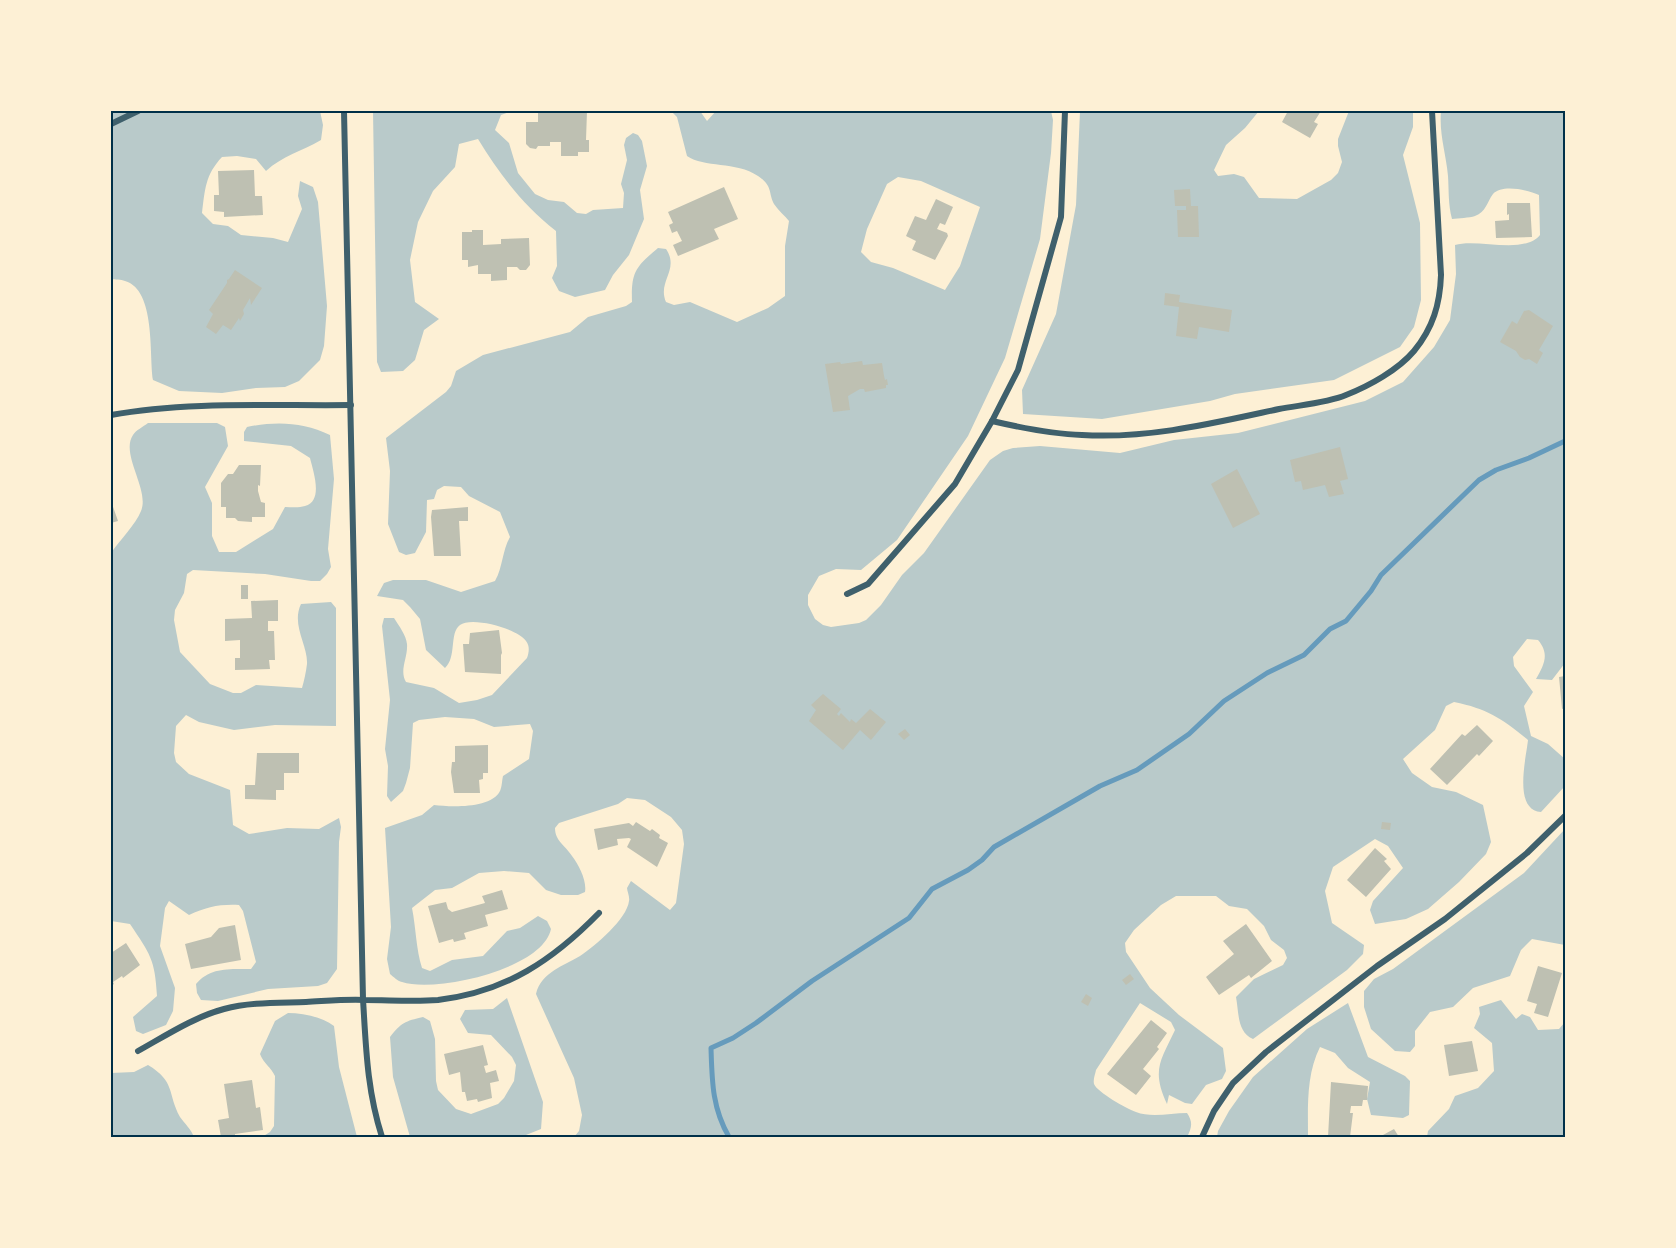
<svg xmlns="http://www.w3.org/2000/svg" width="1676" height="1248" viewBox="0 0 1676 1248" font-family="Ubuntu,sans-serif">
<rect width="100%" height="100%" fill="#fdf0d5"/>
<g fill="#b9caca" fill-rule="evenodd">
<path d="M111,111H320L323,125L321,140C302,151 282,156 266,171L256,159L237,156L222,157C205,175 205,190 202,213L213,224L228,226L241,235L273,238L288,242L302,209L298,196L300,181L313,187L318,202L327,306L324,346L320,360L299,381L285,387L256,388L222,393L179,391L153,380C149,355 156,290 125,281C121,279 115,280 111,279Z"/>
<path d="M373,111H512L501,115L495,130L509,143L518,173L535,194L548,200L564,202L577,213L586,214L593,210L623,208L624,193L621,184L627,160L624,145L626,138L633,133L638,135L642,141L647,166L640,190L644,219L629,255L613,275L605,290L575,297L559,291L552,278L557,266L556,231C523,205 500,175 478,139L459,144L455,167L433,191L418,222L410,260L415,302L439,319L424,330L415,360L403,371L381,372L377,362Z"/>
<path d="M671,111H700L707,121L716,111H1051L1053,120L1051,153L1040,239L1005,358L968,436L897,540L861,570L836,569L819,576L808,595V605L815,619L823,625L831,627L859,623L866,620L881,605L902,575L924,553L990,460L1003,451L1013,448L1040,446L1120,453L1174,440L1238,433L1365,401L1403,382L1434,347L1450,320L1456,274L1455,245C1477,238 1524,255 1540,235L1539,195C1528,190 1502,184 1493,194C1487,202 1486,212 1475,216C1469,218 1459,218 1452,219C1448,204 1449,191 1448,176C1446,153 1439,135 1441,111H1565V663L1552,680L1536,679C1544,665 1550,654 1538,640L1527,639L1513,657L1514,666L1533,692L1524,706L1531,736L1548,744L1565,759V786L1541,812C1513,810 1526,759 1528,740C1501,718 1488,709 1454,702L1446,706L1435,730L1403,759L1412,773L1432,787L1456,792L1483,805L1491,842L1486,854L1459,882L1428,909L1406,919L1375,924L1370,910L1373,901L1403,868L1388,846L1375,839L1333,867L1325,891L1332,923L1364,945L1363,954L1347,970L1253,1039C1237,1032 1239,1013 1236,997L1254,979L1283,965L1287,958L1284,950L1271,940L1264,926L1247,909L1229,906L1216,896H1176L1161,905L1134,930L1125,943L1126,952L1150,988L1179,1015L1223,1048L1226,1071L1222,1079L1206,1085L1192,1104L1185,1103L1169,1095L1167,1104C1151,1070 1161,1060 1175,1030L1171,1022L1140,1003L1096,1070C1095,1075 1093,1079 1094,1084C1097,1092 1127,1109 1136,1112C1151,1118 1171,1113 1187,1113C1193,1122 1192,1127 1187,1137H574L579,1131L582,1115L574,1078L536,994C541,972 564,966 580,956C595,946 627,919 629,901C630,897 627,891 627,888L631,881L670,910L676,903L684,844L682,830L671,817L645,800L627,798L618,804L559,823L555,828C555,841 565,845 572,856C579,865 587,881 585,892L578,895H561L546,890L529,873L504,871L479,873L452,888L435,890L412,908C416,928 416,949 422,968L430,971L452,960L483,956L507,931L520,928L538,916L547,921L551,929C543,969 436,993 402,982C397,981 394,977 390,974L387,959L391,927L385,828L422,815L434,805C450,807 491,809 500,791C502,787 502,780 503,776L529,759L533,731L530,724L494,727L474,719L445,717L419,720L413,723L410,768L406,783L403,791L391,802L387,796L388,766L385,749L390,700L382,626L384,618H394C399,626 406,635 407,644C408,658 399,670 406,682L434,688L459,703L477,700L492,695L527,658C529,652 530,646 526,641C518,629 472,616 460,625C449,633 457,657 445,668L426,650L420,619L410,607L403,600L377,596L384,583L393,580H426L461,592L495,581C503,567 502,551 510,537L500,512L469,496L461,487L444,486L437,490L434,499L427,500L426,532L415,553L406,555L399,552L388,524L390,471L386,438L446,392L451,386L456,371L483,355L570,332L588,317L626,306L632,302C631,273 635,267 658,248L666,249C680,270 657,281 666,302L674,305L690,302L737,322L768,308L785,296V246L789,221C785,216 778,210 774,204C768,192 773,186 758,176C736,161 704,168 687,156L677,117ZM898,177L921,181L980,207L960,266L945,290L893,268L871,262L861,252L867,229L887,184Z"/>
<path d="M1080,111H1259L1245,128L1226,145L1214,170L1218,176L1234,174L1244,177L1259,198L1297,199L1331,180L1338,173L1342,162L1338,146V139L1349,111H1413V127L1403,155L1420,223L1421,300L1414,327L1400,347L1334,380L1235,394L1210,401L1102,419L1023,414L1022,390L1056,314L1076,205Z"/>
<path d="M148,423H217L225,427L228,446L205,487L212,503V536L219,552H236L273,529L285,507C291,507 299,508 305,506C324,501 313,471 310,458L291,446L244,441V432L247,427C276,421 303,422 330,435L334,479L328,549L331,567L327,574L320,581H311L265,574L193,570L187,574L184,593L175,610L174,620L180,652L210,684L233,693H241L256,685L302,688C304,681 306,672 307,664C308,645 291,625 301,604L331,602L336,608V726L275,725L234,730L199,722L186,715L176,726L174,753L176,762L189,774L230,790L233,825L249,834L287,828L319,829L339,818L341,827L339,842L337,969L327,983L318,986L268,989L218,1001L201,1000L197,993L196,984C210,967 230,969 251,969L256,962L243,911L239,905C220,904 206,907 189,915L169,901L165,908L160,946L175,988L173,1011L166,1025L143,1034L136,1031L133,1017L157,996C155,959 150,954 130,924L111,921V553C120,540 136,524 141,511C150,490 120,454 133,435C136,430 143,427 148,423Z"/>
<path d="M1565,829V945L1532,939L1521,950L1510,976L1473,988L1453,1007L1430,1012L1415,1031V1046L1410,1052L1395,1051L1371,1029L1364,1007V991L1374,979L1393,969L1524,873Z"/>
<path d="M507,998L543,1102L541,1129L521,1137H410L393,1077L390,1037C401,1023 405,1021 423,1017L430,1021L435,1039L436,1081L438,1090L456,1109L471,1114L498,1104L504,1098L514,1081L516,1065L512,1057L491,1035L468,1033L460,1019L465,1010L493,1009Z"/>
<path d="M1501,1000L1516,1019L1522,1014L1530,1017L1538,1030L1559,1029L1565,1022V1137H1427L1428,1131L1449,1109L1455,1096L1478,1088L1494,1071L1492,1043L1474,1028L1480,1014L1479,1007Z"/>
<path d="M1348,1003L1368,1057L1405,1076L1410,1081L1409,1115L1403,1118L1371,1115L1367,1099L1370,1082L1348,1068L1335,1053L1320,1047C1306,1075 1308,1107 1308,1137H1217L1218,1131L1229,1111L1253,1077L1307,1029Z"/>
<path d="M288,1013C303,1013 322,1017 334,1026L339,1067L357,1137H262L270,1132L274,1126L275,1076C271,1067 264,1064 260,1054L275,1021Z"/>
<path d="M148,1065C176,1082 167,1093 180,1117C185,1124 191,1129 194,1137H111V1073L134,1072Z"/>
</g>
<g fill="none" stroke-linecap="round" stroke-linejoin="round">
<path stroke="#669bbc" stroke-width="5" d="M729,1137C712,1108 712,1080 711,1048L733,1038L756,1023L812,981L909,918L932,889L968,870L982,860L994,847L1100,786L1137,770L1189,734L1224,701L1267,673L1304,655L1330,629L1346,621L1371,591L1381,575L1479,480L1496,470L1529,458L1565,441"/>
</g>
<g fill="#bec0b2">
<path d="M538,111H587L586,140H589V152H578V156H561V142H550V146H538L536,149L530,148L526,144V122H538Z"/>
<path d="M1288,111H1321L1314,122L1318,124L1310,138L1282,122Z"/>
<path d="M254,170L255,196H262L263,215L224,217V212L214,211V195H219L218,171Z"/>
<path d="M724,187L738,219L714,229L719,239L678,256L673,245L682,241L677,231L672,233L669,225L673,223L668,212Z"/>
<path d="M1190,189L1191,206H1198L1199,237H1178L1177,210H1186V206H1175L1174,190Z"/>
<path d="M936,199L953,207L945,225L940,223L937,229L947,233L948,236L935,260L912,250L916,241L906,236L915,216L926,220Z"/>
<path d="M1507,203H1530L1532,237L1496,238L1495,221L1509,220V214L1507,215Z"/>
<path d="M472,230H483V245L501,244V239L529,238L530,265L526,270H520L517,267H507V280L491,281V274H478V265L468,267V260H462V232H472Z"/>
<path d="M235,270L262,288L251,305L250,298L243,310L244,314L240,321L239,318L231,330L223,325L216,334L206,327L213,314L209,310L227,283V280L229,279Z"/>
<path d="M1165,293L1180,295L1179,302L1232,310L1229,332L1199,327L1197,339L1176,336L1179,307L1164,305Z"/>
<path d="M1529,310L1553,326L1539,350L1543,353L1537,364L1529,359L1525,360L1520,357L1516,351L1500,342L1512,321L1517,324L1524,311Z"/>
<path d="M862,361L863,365L882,363L884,376L885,380L887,379L888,385H886V388L865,392L864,389H860L848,396L850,410L833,412L825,364L840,362L841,364Z"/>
<path d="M1340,447L1348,479L1340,481L1344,494L1329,497L1325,485L1303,490L1301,481L1295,482L1290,460Z"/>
<path d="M239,465H261L260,486L258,485V491L261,502L265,503V517H252V522L238,521L235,518H226V507H221V483L228,474H233Z"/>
<path d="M1237,469L1260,514L1233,528L1211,484Z"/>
<path d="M111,501L118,521L111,523Z"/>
<path d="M468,507V521H459L461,556H434L431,517L432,510Z"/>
<rect x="241" y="585" width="7" height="14"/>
<path d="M278,600V621H268V631H274L275,660H269L270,669L235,670V658H240V640L225,641V619L252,618L251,601Z"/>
<path d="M499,630L502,653L501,655V674L465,672L463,644H469L470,633Z"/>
<path d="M1565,676V708L1562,709L1559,677Z"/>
<path d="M823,694L841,709L837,714L839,716L841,713L850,722L851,719L856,723L870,709L886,722L871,740L860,730L843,750L809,721L816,710L811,705Z"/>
<path d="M1477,725L1493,741L1479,756L1477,754L1447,785L1430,769L1462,734L1465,736Z"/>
<path d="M905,729L910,735L904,740L898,734Z"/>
<path d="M488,745V773H483V779L479,780L480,793H454L451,772L452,762H455V746Z"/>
<path d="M257,753H299V773H284V790H276V800L245,799V785H255Z"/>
<path d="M636,822L650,831L652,829L660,835L659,838L668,843L657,867L627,847L631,839L629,838L617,839L618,845L598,850L594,829L629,823L633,826Z"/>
<path d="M1382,822L1391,823L1390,830L1381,829Z"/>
<path d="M1375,848L1387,859L1384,861L1391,869L1366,897L1347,880Z"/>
<path d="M502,890L508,909L485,915L488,926L464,933L466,939L454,942L453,939L439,943L428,906L446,902L448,909L452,912L485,903L482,896Z"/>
<path d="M1246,924L1272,961L1251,978L1249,975L1219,995L1206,977L1234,954L1223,941Z"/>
<path d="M235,925L241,960L191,969L185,944L211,937L219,928Z"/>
<path d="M126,943L140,965L123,978L122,976L113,982L114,984L111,986V953Z"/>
<path d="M1538,966L1562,973L1548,1017L1534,1013L1537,1004L1527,1001Z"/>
<path d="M1130,974L1134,979L1126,985L1122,980Z"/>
<path d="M1086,994L1092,998L1088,1006L1081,1002Z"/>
<path d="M1151,1020L1167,1033L1157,1047L1159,1049L1143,1069L1151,1076L1136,1095L1107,1074Z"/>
<path d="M1472,1041L1478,1071L1449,1076L1444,1045Z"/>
<path d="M483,1045L488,1065L484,1066L486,1073L496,1070L499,1081L490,1083L492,1098L478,1102L477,1099L467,1101L465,1092H462L460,1072L449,1075L444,1054Z"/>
<path d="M252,1080L256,1108L260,1107L263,1130L235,1134V1137H221L218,1120L229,1118L224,1084Z"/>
<path d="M1331,1082L1368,1086L1367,1100H1363L1362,1106H1351L1350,1113H1353L1350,1137H1328Z"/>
<path d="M1394,1129L1399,1137H1384L1383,1135Z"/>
</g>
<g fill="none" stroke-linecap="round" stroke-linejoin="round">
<g stroke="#3f606c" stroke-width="6">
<path d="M344,111L363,999C366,1048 367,1090 382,1137"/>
<path d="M111,124L138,111"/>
<path d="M111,415C187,401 274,406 351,405"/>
<path d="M992,421C1022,428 1051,434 1082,435C1149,439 1214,423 1279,409C1300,405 1327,403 1346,395C1369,386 1398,370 1414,351C1433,328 1440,304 1441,275L1432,111"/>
<path d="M847,594L868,584L955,484L992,421L1018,370L1061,217L1065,111"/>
<path d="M138,1051C165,1036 194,1017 224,1009C250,1002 279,1003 306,1002C326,1001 346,999 365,1000C389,1000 414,1002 438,1000C506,992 553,960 599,913"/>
<path d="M1202,1137L1214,1111L1233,1083L1266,1052L1377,966L1445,919L1527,853L1565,816"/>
</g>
</g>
<rect width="1676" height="1248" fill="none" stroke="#fdf0d5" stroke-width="225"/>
<rect x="112" y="112" width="1452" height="1024" fill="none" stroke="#003049" stroke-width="2"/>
</svg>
